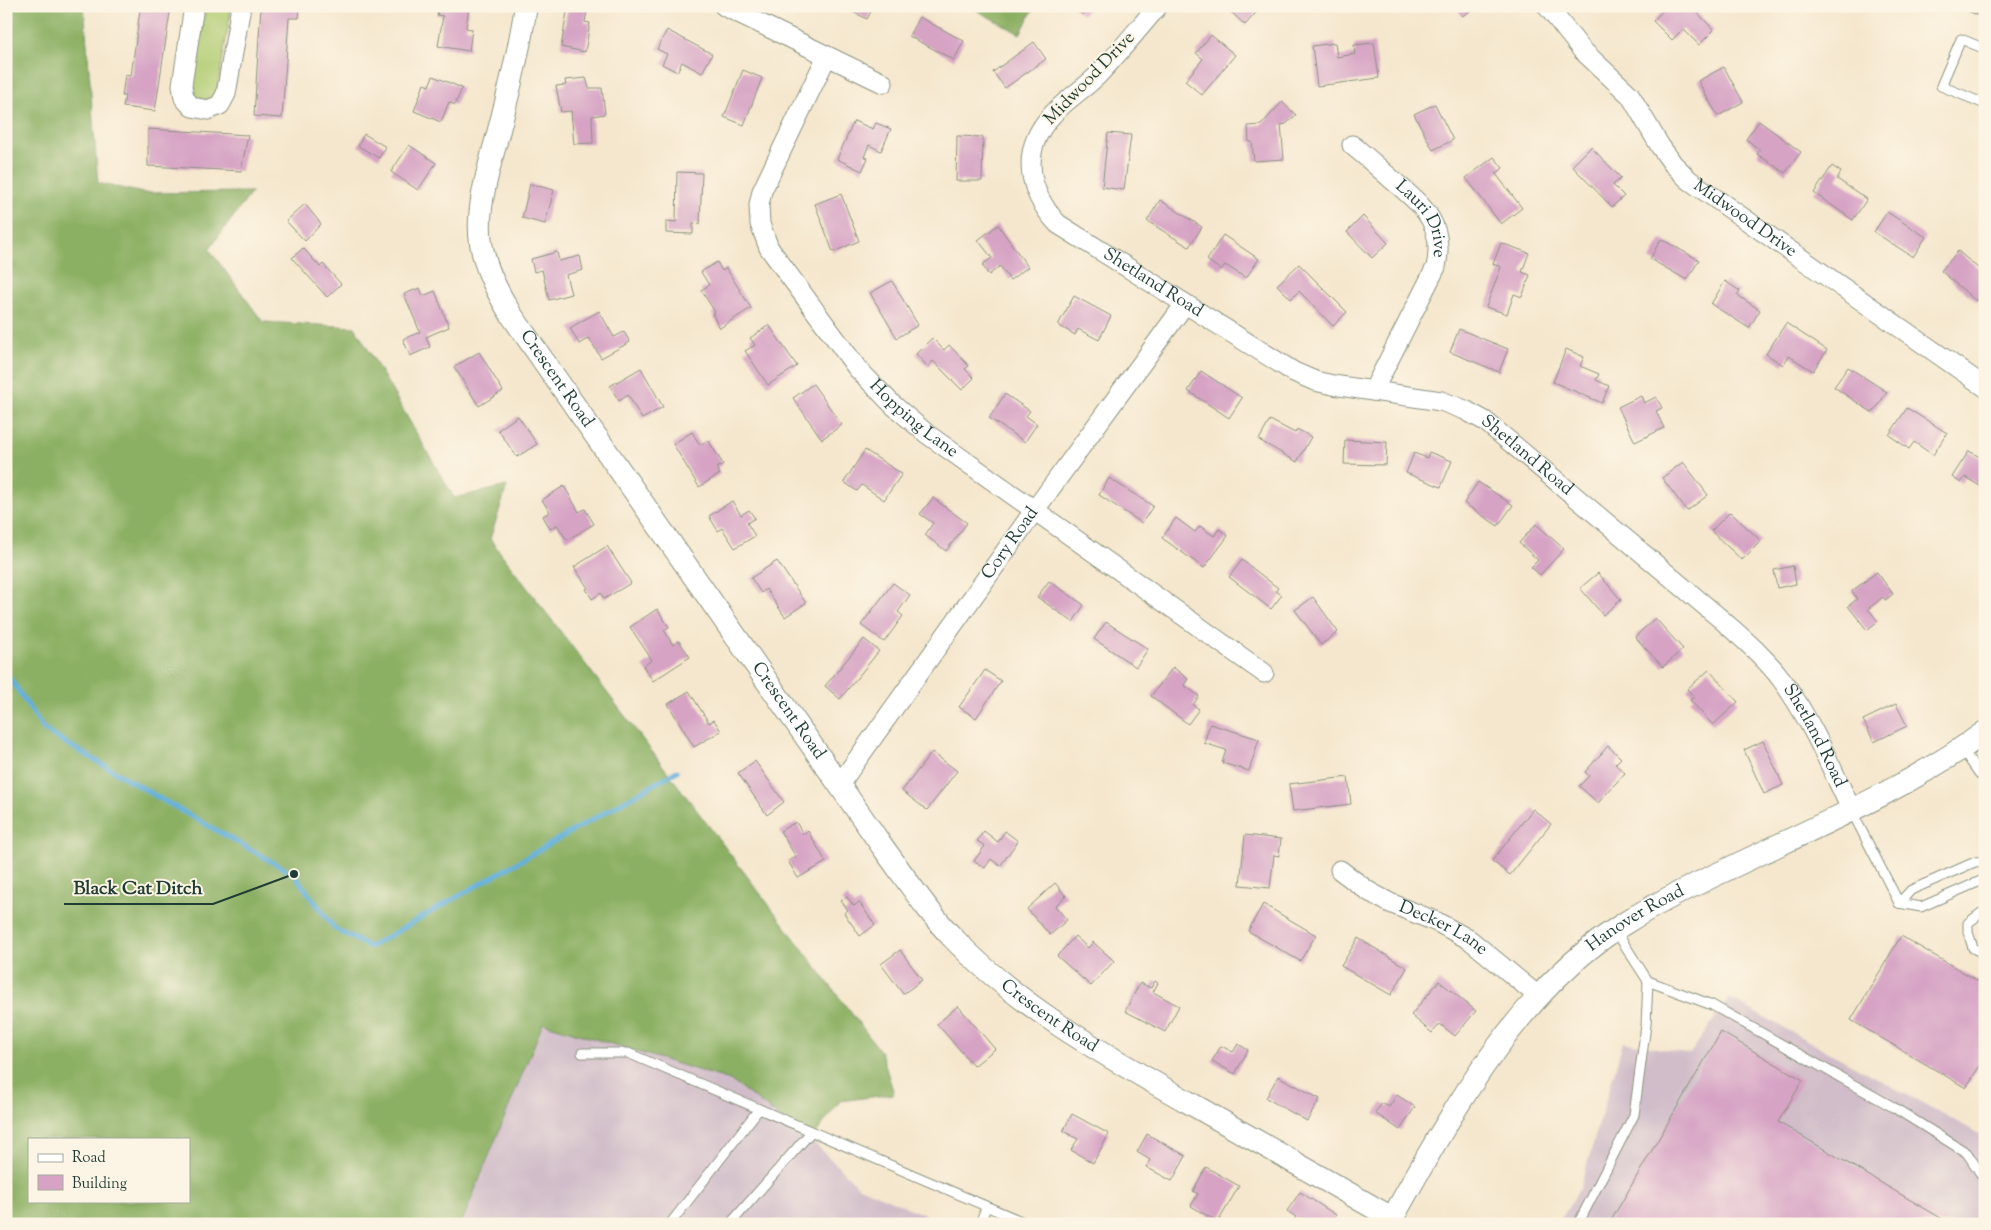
<svg xmlns="http://www.w3.org/2000/svg" width="1991" height="1230" viewBox="0 0 1991 1230" font-family="'Sorts Mill Goudy',serif">
<rect width="100%" height="100%" fill="#fcf5e5"/>
<filter id="ink" filterUnits="userSpaceOnUse"><feTurbulence type="fractalNoise" baseFrequency=".02" numOctaves="2"/><feDisplacementMap in="SourceGraphic" scale="10" xChannelSelector="R" yChannelSelector="G"/><feConvolveMatrix kernelMatrix="1 2 1 2 8 2 1 2 1" color-interpolation-filters="sRGB"/></filter>
<filter id="wash" filterUnits="userSpaceOnUse"><feTurbulence type="fractalNoise" baseFrequency=".0096" numOctaves="4" result="noise"/><feDisplacementMap in="SourceGraphic" scale="20" xChannelSelector="R" yChannelSelector="G"/><feGaussianBlur stdDeviation="1.12" result="paint"/><feColorMatrix in="noise" values="0 0 0 0 0 0 0 0 0 0 0 0 0 0 0 0 0 1.4 0 .05"/><feComposite in="paint" operator="in"/></filter>
<g filter="url(#wash)">
<rect width="100%" height="100%" fill="#f5e7cd"/>
<g fill="#d1bdc9">
<path d="M1729,998L1985,1137V1224H1558L1580,1188L1623,1042L1690,1054Z"/>
<path d="M543,1023L730,1080L811,1140L859,1187L946,1224H461Z"/>
</g>
<path fill="#b1cc72" stroke="#688453" d="M206,6H232L215,101L190,96Z"/>
<g fill="#8cb064" stroke="#56764c" fill-rule="evenodd">
<path d="M6,6H84L98,183L143,193L252,192L209,249L263,322L355,327L454,498L507,486L490,539L881,1052L894,1094L840,1101L811,1140L730,1080L543,1023L461,1224H6ZM29,1139H189V1201H29Z"/>
<path d="M969,6H1035L1020,34Z"/>
</g>
<g fill="none" stroke-linecap="round" stroke-linejoin="round">
<path stroke="#5faed9" stroke-width="5" d="M6,672L44,730L166,802L294,874L335,929L370,947L677,771"/>
</g>
<g id="blocks">
<g fill="#d6a3c4">
<path d="M137,6H171L155,111L123,107L125,96H122L125,75L131,76L140,10L137,9Z"/>
<path d="M261,6H300L299,18H289L282,118L254,116Z"/>
<path d="M439,6H469L466,28L472,29L469,51L438,46L443,16L437,15Z"/>
<path d="M568,6H588L585,22L590,23L585,52L561,47Z"/>
<path d="M842,6H874L867,19Z"/>
<path d="M1072,6H1090L1083,15Z"/>
<path d="M1232,6H1262L1245,25L1229,10Z"/>
<path d="M1456,6H1479L1462,16Z"/>
<path d="M1667,6H1691L1714,30L1699,45L1683,29L1672,40L1653,21Z"/>
<path d="M1955,6H1985V18Z"/>
<path d="M919,17L964,41L954,60L909,36Z"/>
<path d="M667,30L712,54L702,73L682,62L677,72L662,64L667,54L657,49Z"/>
<path d="M1211,35L1235,55L1202,95L1185,81L1203,59L1196,53Z"/>
<path d="M1034,42L1046,59L1005,88L993,72Z"/>
<path d="M1335,43L1337,57L1355,54L1354,45L1374,43L1379,78L1317,86L1312,46Z"/>
<path d="M1724,67L1743,102L1718,116L1698,81Z"/>
<path d="M743,70L762,78L744,125L724,117Z"/>
<path d="M433,76L462,88L455,105L449,102L441,122L414,111L424,84L429,86Z"/>
<path d="M586,78L589,88H602L605,114L592,116L593,143L574,144L571,111L561,112L556,86L566,85L565,80Z"/>
<path d="M1282,102L1296,115L1286,124L1281,125L1284,159L1254,161L1252,142H1249L1248,126L1261,125Z"/>
<path d="M1435,104L1453,140L1433,150L1414,114Z"/>
<path d="M854,121L873,129L876,123L891,129L881,151L869,145L864,157L868,158L862,171L837,159Z"/>
<path d="M1759,121L1801,152L1785,173L1757,154L1760,150L1746,139Z"/>
<path d="M148,129L248,135L241,171L148,166Z"/>
<path d="M1108,133L1131,135L1124,190L1102,187Z"/>
<path d="M364,134L386,147L379,158L358,146Z"/>
<path d="M957,136L983,137L982,181H956Z"/>
<path d="M409,145L436,163L418,190L391,172Z"/>
<path d="M1591,147L1621,178L1613,185L1624,196L1612,207L1572,166Z"/>
<path d="M1494,157L1503,168L1496,174L1522,208L1501,224L1466,178Z"/>
<path d="M1832,166L1841,172L1837,179L1867,199L1853,220L1814,193Z"/>
<path d="M677,172L702,173L700,224L693,223V234L666,233V221L676,222Z"/>
<path d="M530,184L554,190L545,224L522,218Z"/>
<path d="M841,194L859,241L833,252L815,204Z"/>
<path d="M1160,200L1202,227L1189,247L1147,221Z"/>
<path d="M305,204L321,224L305,241L286,221Z"/>
<path d="M1887,212L1926,237L1913,257L1874,232Z"/>
<path d="M1363,216L1388,243L1372,258L1347,232Z"/>
<path d="M998,225L1028,267L1010,280L1000,266L989,275L982,265L992,258L978,240Z"/>
<path d="M1223,235L1259,259L1246,278L1225,265L1221,270L1207,260Z"/>
<path d="M1661,239L1699,260L1687,280L1650,259Z"/>
<path d="M1501,243L1529,253L1522,272L1530,275L1522,297L1514,294L1507,314L1486,307L1501,267L1493,264Z"/>
<path d="M303,248L320,267L323,264L341,284L327,297L292,258Z"/>
<path d="M1958,251L1985,274V291L1976,301L1941,271Z"/>
<path d="M557,252L559,261L580,256L583,270L566,275L571,294L549,300L542,270L534,272L531,259Z"/>
<path d="M717,262L722,271L726,268L751,308L720,328L712,314L715,312L701,290L709,285L701,272Z"/>
<path d="M1299,264L1347,312L1333,326L1299,291L1291,299L1277,285Z"/>
<path d="M892,281L918,325L897,338L870,293Z"/>
<path d="M1725,281L1740,291L1737,295L1760,310L1749,328L1711,304Z"/>
<path d="M420,288L423,296L435,291L449,327L426,337L430,347L410,356L403,339L420,332L404,294Z"/>
<path d="M1074,296L1111,316L1099,340L1078,329L1075,335L1058,325Z"/>
<path d="M599,311L614,337L624,332L630,342L601,358L589,338L579,344L570,328Z"/>
<path d="M1786,323L1827,350L1813,371L1789,356L1783,365L1766,354Z"/>
<path d="M769,325L797,366L768,385L745,351L755,345L750,338Z"/>
<path d="M1459,329L1508,349L1499,372L1450,352Z"/>
<path d="M932,338L944,350L949,345L969,366L965,369L974,378L962,390L933,361L928,367L916,354Z"/>
<path d="M1566,349L1584,357L1580,366L1599,374L1596,380L1609,386L1602,403L1553,382Z"/>
<path d="M479,352L503,391L479,406L454,367Z"/>
<path d="M1848,367L1887,392L1873,413L1834,387Z"/>
<path d="M641,368L663,407L642,419L628,395L619,401L610,386Z"/>
<path d="M1201,371L1242,398L1229,418L1188,391Z"/>
<path d="M813,384L842,425L822,439L793,398Z"/>
<path d="M1005,394L1030,411L1026,416L1037,424L1025,442L989,418Z"/>
<path d="M1641,396L1644,403L1656,397L1662,408L1656,411L1664,428L1635,442L1618,407Z"/>
<path d="M1907,408L1947,433L1933,455L1914,442L1909,449L1889,435Z"/>
<path d="M518,416L537,444L517,457L498,430Z"/>
<path d="M1270,420L1295,433L1297,429L1311,437L1297,462L1259,440Z"/>
<path d="M692,432L700,445L708,440L723,464L717,468L720,474L699,487L673,444Z"/>
<path d="M1345,440L1387,442L1386,465L1344,464Z"/>
<path d="M865,450L902,474L884,500L862,485L857,491L844,482Z"/>
<path d="M1969,451L1985,460V489L1965,477L1961,483L1952,477Z"/>
<path d="M1429,452L1452,461L1441,487L1406,473L1414,453L1427,458Z"/>
<path d="M1683,462L1708,495L1687,511L1662,478Z"/>
<path d="M1109,478L1153,506L1142,523L1099,495Z"/>
<path d="M1478,482L1513,505L1498,526L1464,503Z"/>
<path d="M564,486L579,512L585,509L594,524L567,540L557,525L550,529L543,516L550,512L542,500Z"/>
<path d="M933,498L967,523L946,551L925,535L933,523L920,514Z"/>
<path d="M732,501L741,515L749,510L755,518L747,523L755,536L735,548L722,528L718,531L709,516Z"/>
<path d="M1730,512L1761,541L1742,560L1711,531Z"/>
<path d="M1176,518L1195,532L1200,526L1214,536L1219,529L1228,536L1204,568L1162,538Z"/>
<path d="M1536,524L1564,549L1540,575L1531,567L1538,560L1519,543Z"/>
<path d="M607,546L631,583L604,599L601,593L592,599L586,589L588,588L574,567Z"/>
<path d="M1242,560L1278,588L1276,591L1282,595L1271,609L1229,577Z"/>
<path d="M777,561L806,603L785,617L766,589L761,593L751,578Z"/>
<path d="M1793,566L1796,584L1777,588L1774,570Z"/>
<path d="M1877,572L1893,594L1885,600L1883,597L1868,609L1878,621L1867,630L1848,606L1857,599L1852,591Z"/>
<path d="M1598,573L1621,600L1603,615L1580,588Z"/>
<path d="M1049,581L1084,605L1073,622L1037,597Z"/>
<path d="M893,583L910,595L898,612L903,616L884,642L861,625Z"/>
<path d="M1313,597L1338,632L1321,645L1295,610Z"/>
<path d="M657,609L669,627L664,630L673,645L679,641L690,657L653,681L643,666L652,660L630,627Z"/>
<path d="M1655,618L1683,649L1663,667L1635,637Z"/>
<path d="M1106,622L1148,649L1136,667L1094,639Z"/>
<path d="M864,639L879,651L840,699L825,686Z"/>
<path d="M1173,667L1188,679L1184,685L1199,696L1193,705L1199,709L1188,724L1151,696Z"/>
<path d="M985,670L1001,681L976,718L959,707Z"/>
<path d="M1709,670L1738,702L1713,725L1690,700L1694,697L1687,689Z"/>
<path d="M689,691L709,723L714,720L721,731L694,747L668,704Z"/>
<path d="M1896,704L1907,726L1874,742L1863,720Z"/>
<path d="M1210,724L1259,739L1249,771L1222,763L1226,750L1204,743Z"/>
<path d="M1763,741L1783,785L1764,794L1744,750Z"/>
<path d="M1608,746L1621,758L1615,764L1625,773L1598,803L1579,786L1589,776L1585,772Z"/>
<path d="M932,752L957,771L927,810L902,791Z"/>
<path d="M755,761L784,802L767,815L738,773Z"/>
<path d="M1348,777L1351,804L1293,811L1289,784Z"/>
<path d="M1533,809L1551,824L1510,875L1492,861Z"/>
<path d="M796,822L803,834L808,831L826,862L798,878L788,861L796,857L780,831Z"/>
<path d="M984,831L998,842L1005,831L1018,841L1000,866L991,859L985,868L974,861L985,846L977,841Z"/>
<path d="M1245,835L1281,839L1279,856L1274,855L1270,888L1240,885Z"/>
<path d="M1055,883L1066,896L1055,906L1067,920L1050,935L1027,909Z"/>
<path d="M847,897L854,906L859,902L875,925L860,936L844,913L848,910L841,901Z"/>
<path d="M1263,904L1316,935L1300,961L1248,931Z"/>
<path d="M1075,936L1088,948L1093,942L1114,961L1091,986L1057,956Z"/>
<path d="M1901,936L1985,985V1057L1966,1088L1851,1020Z"/>
<path d="M1358,938L1407,968L1391,995L1341,966Z"/>
<path d="M900,950L922,980L903,994L881,964Z"/>
<path d="M1155,981L1158,983L1153,992L1179,1006L1165,1032L1125,1011L1140,983L1151,988Z"/>
<path d="M1439,981L1476,1011L1455,1036L1440,1024L1432,1033L1411,1015Z"/>
<path d="M958,1006L995,1049L974,1066L937,1024Z"/>
<path d="M1721,1032L1803,1080L1778,1122L1951,1224H1609Z"/>
<path d="M1238,1044L1248,1050L1235,1074L1212,1061L1221,1046L1233,1052Z"/>
<path d="M1278,1076L1320,1099L1307,1121L1266,1098Z"/>
<path d="M1397,1095L1415,1107L1400,1130L1375,1113L1382,1103L1389,1107Z"/>
<path d="M1072,1114L1109,1134L1093,1163L1071,1150L1078,1139L1063,1131Z"/>
<path d="M1147,1134L1186,1156L1172,1181L1146,1167L1150,1160L1137,1152Z"/>
<path d="M1206,1167L1239,1186L1218,1222L1191,1206L1198,1194L1193,1191Z"/>
<path d="M1300,1192L1336,1215L1331,1224H1292L1296,1217L1287,1211Z"/>
</g>
</g>
</g>
<g filter="url(#ink)">
<use href="#blocks" fill-opacity="0" stroke="#8a9280" stroke-width="1"/>
<g fill="none" stroke-linecap="round" stroke-linejoin="round">
<defs>
<g id="service">
<path d="M1807,6H1809"/>
<path d="M1985,49L1961,39L1941,86L1985,104"/>
<path d="M1962,749L1979,773L1985,779"/>
<path d="M1851,810L1899,903"/>
<path d="M1899,903L1911,890L1975,862L1985,861"/>
<path d="M1899,903L1921,907L1985,879"/>
<path d="M1985,913H1981L1968,923V932L1973,948L1985,954"/>
<path d="M1648,981L1712,1005L1893,1107L1967,1153L1985,1180"/>
<path d="M582,1053H628L1028,1224"/>
<path d="M670,1224L759,1109"/>
<path d="M730,1224L811,1132"/>
<path d="M980,1224L986,1207"/>
<path d="M1578,1224L1634,1115L1646,1025L1648,981L1615,930"/>
</g>
<g id="minor">
<path d="M194,6L182,85L184,98L192,107L208,110L220,105L226,94L241,6"/>
<path d="M724,6L883,83"/>
<path id="s1" d="M1158,6C1138,29 1119,53 1098,75C1084,89 1065,100 1052,115C1020,149 1027,191 1058,224L1294,372L1315,381L1333,385L1441,401L1465,410L1485,421L1722,620C1743,639 1765,657 1782,680C1811,720 1830,765 1851,809"/>
<path id="s2" d="M1547,6L1582,50L1630,95L1660,146L1673,164L1689,180L1985,387"/>
<path id="s3" d="M827,56L762,191L759,205L760,224L769,248L857,368L893,405L927,434L1264,673"/>
<path id="s4" d="M1352,145C1367,157 1381,170 1396,183C1425,208 1445,225 1436,267L1373,391"/>
<path id="s5" d="M839,785L1034,511L1185,304"/>
<path id="s6" d="M1340,870L1368,891L1390,903L1437,922L1470,940L1538,996"/>
</g>
<g id="tertiary">
<path id="s7" d="M526,6C520,45 511,84 501,122C492,159 475,206 481,243C485,269 497,291 510,313L882,846C905,877 926,910 953,938C1020,1008 1105,1055 1188,1102C1256,1141 1324,1179 1392,1218"/>
<path id="s8" d="M1389,1224C1450,1116 1515,993 1622,925C1656,903 1692,886 1728,869C1815,827 1907,789 1985,732"/>
</g>
</defs>
<use href="#service" stroke="#8a9280" stroke-width="11"/>
<use href="#minor" stroke="#8a9280" stroke-width="21"/>
<use href="#tertiary" stroke="#8a9280" stroke-width="24"/>
<use href="#service" stroke="#fff" stroke-width="9"/>
<use href="#minor" stroke="#fff" stroke-width="19"/>
<use href="#tertiary" stroke="#fff" stroke-width="22"/>
</g>
</g>
<g text-anchor="middle" dominant-baseline="central" stroke-width="4" stroke-linejoin="round" paint-order="stroke">
<g font-size="18" fill="#1f3d34" stroke="#fcf5e5">
<text transform="translate(1090 79) rotate(-46)">Midwood Drive</text>
<text stroke="none"><textPath href="#s2" startOffset="294">Midwood Drive</textPath></text>
<text stroke="none"><textPath href="#s4" startOffset="104">Lauri Drive</textPath></text>
<text stroke="none"><textPath href="#s1" startOffset="386">Shetland Road</textPath></text>
<text stroke="none"><textPath href="#s7" startOffset="399">Crescent Road</textPath></text>
<text stroke="none"><textPath href="#s3" startOffset="434">Hopping Lane</textPath></text>
<text stroke="none"><textPath href="#s1" startOffset="806">Shetland Road</textPath></text>
<text stroke="none"><textPath href="#s5" startOffset="296">Cory Road</textPath></text>
<text stroke="none"><textPath href="#s7" startOffset="804">Crescent Road</textPath></text>
<text stroke="none"><textPath href="#s1" startOffset="1211">Shetland Road</textPath></text>
<text stroke="none"><textPath href="#s8" startOffset="398">Hanover Road</textPath></text>
<text stroke="none"><textPath href="#s6" startOffset="119">Decker Lane</textPath></text>
<text stroke="none"><textPath href="#s7" startOffset="1209">Crescent Road</textPath></text>
</g>
</g>
<path fill="none" stroke="#1f3d34" stroke-width="2" d="M294 874L213 904H64"/>
<circle fill="#1f3d34" stroke="#fcf5e5" stroke-width="2" cx="294" cy="874" r="5"/>
<g font-size="19" text-anchor="middle" font-weight="bold" fill="#1f3d34" stroke="#fcf5e5" stroke-width="4" stroke-linejoin="round" paint-order="stroke">
<text x="138" y="894">Black Cat Ditch</text>
</g>
<rect width="1991" height="1230" fill="none" stroke="#fcf5e5" stroke-width="25"/>
<rect x="28" y="1138" width="162" height="65" fill="#fcf5e5" stroke="#a4ab9e"/>
<rect x="38" y="1154" width="25" height="8" fill="#ffffff" stroke="#a4ab9e"/>
<text x="72" y="1162" font-size="15" fill="#1f3d34">Road</text>
<rect x="38" y="1175" width="25" height="15" fill="#d6a3c4" stroke="#a4ab9e"/>
<text x="72" y="1188" font-size="15" fill="#1f3d34">Building</text>
</svg>
